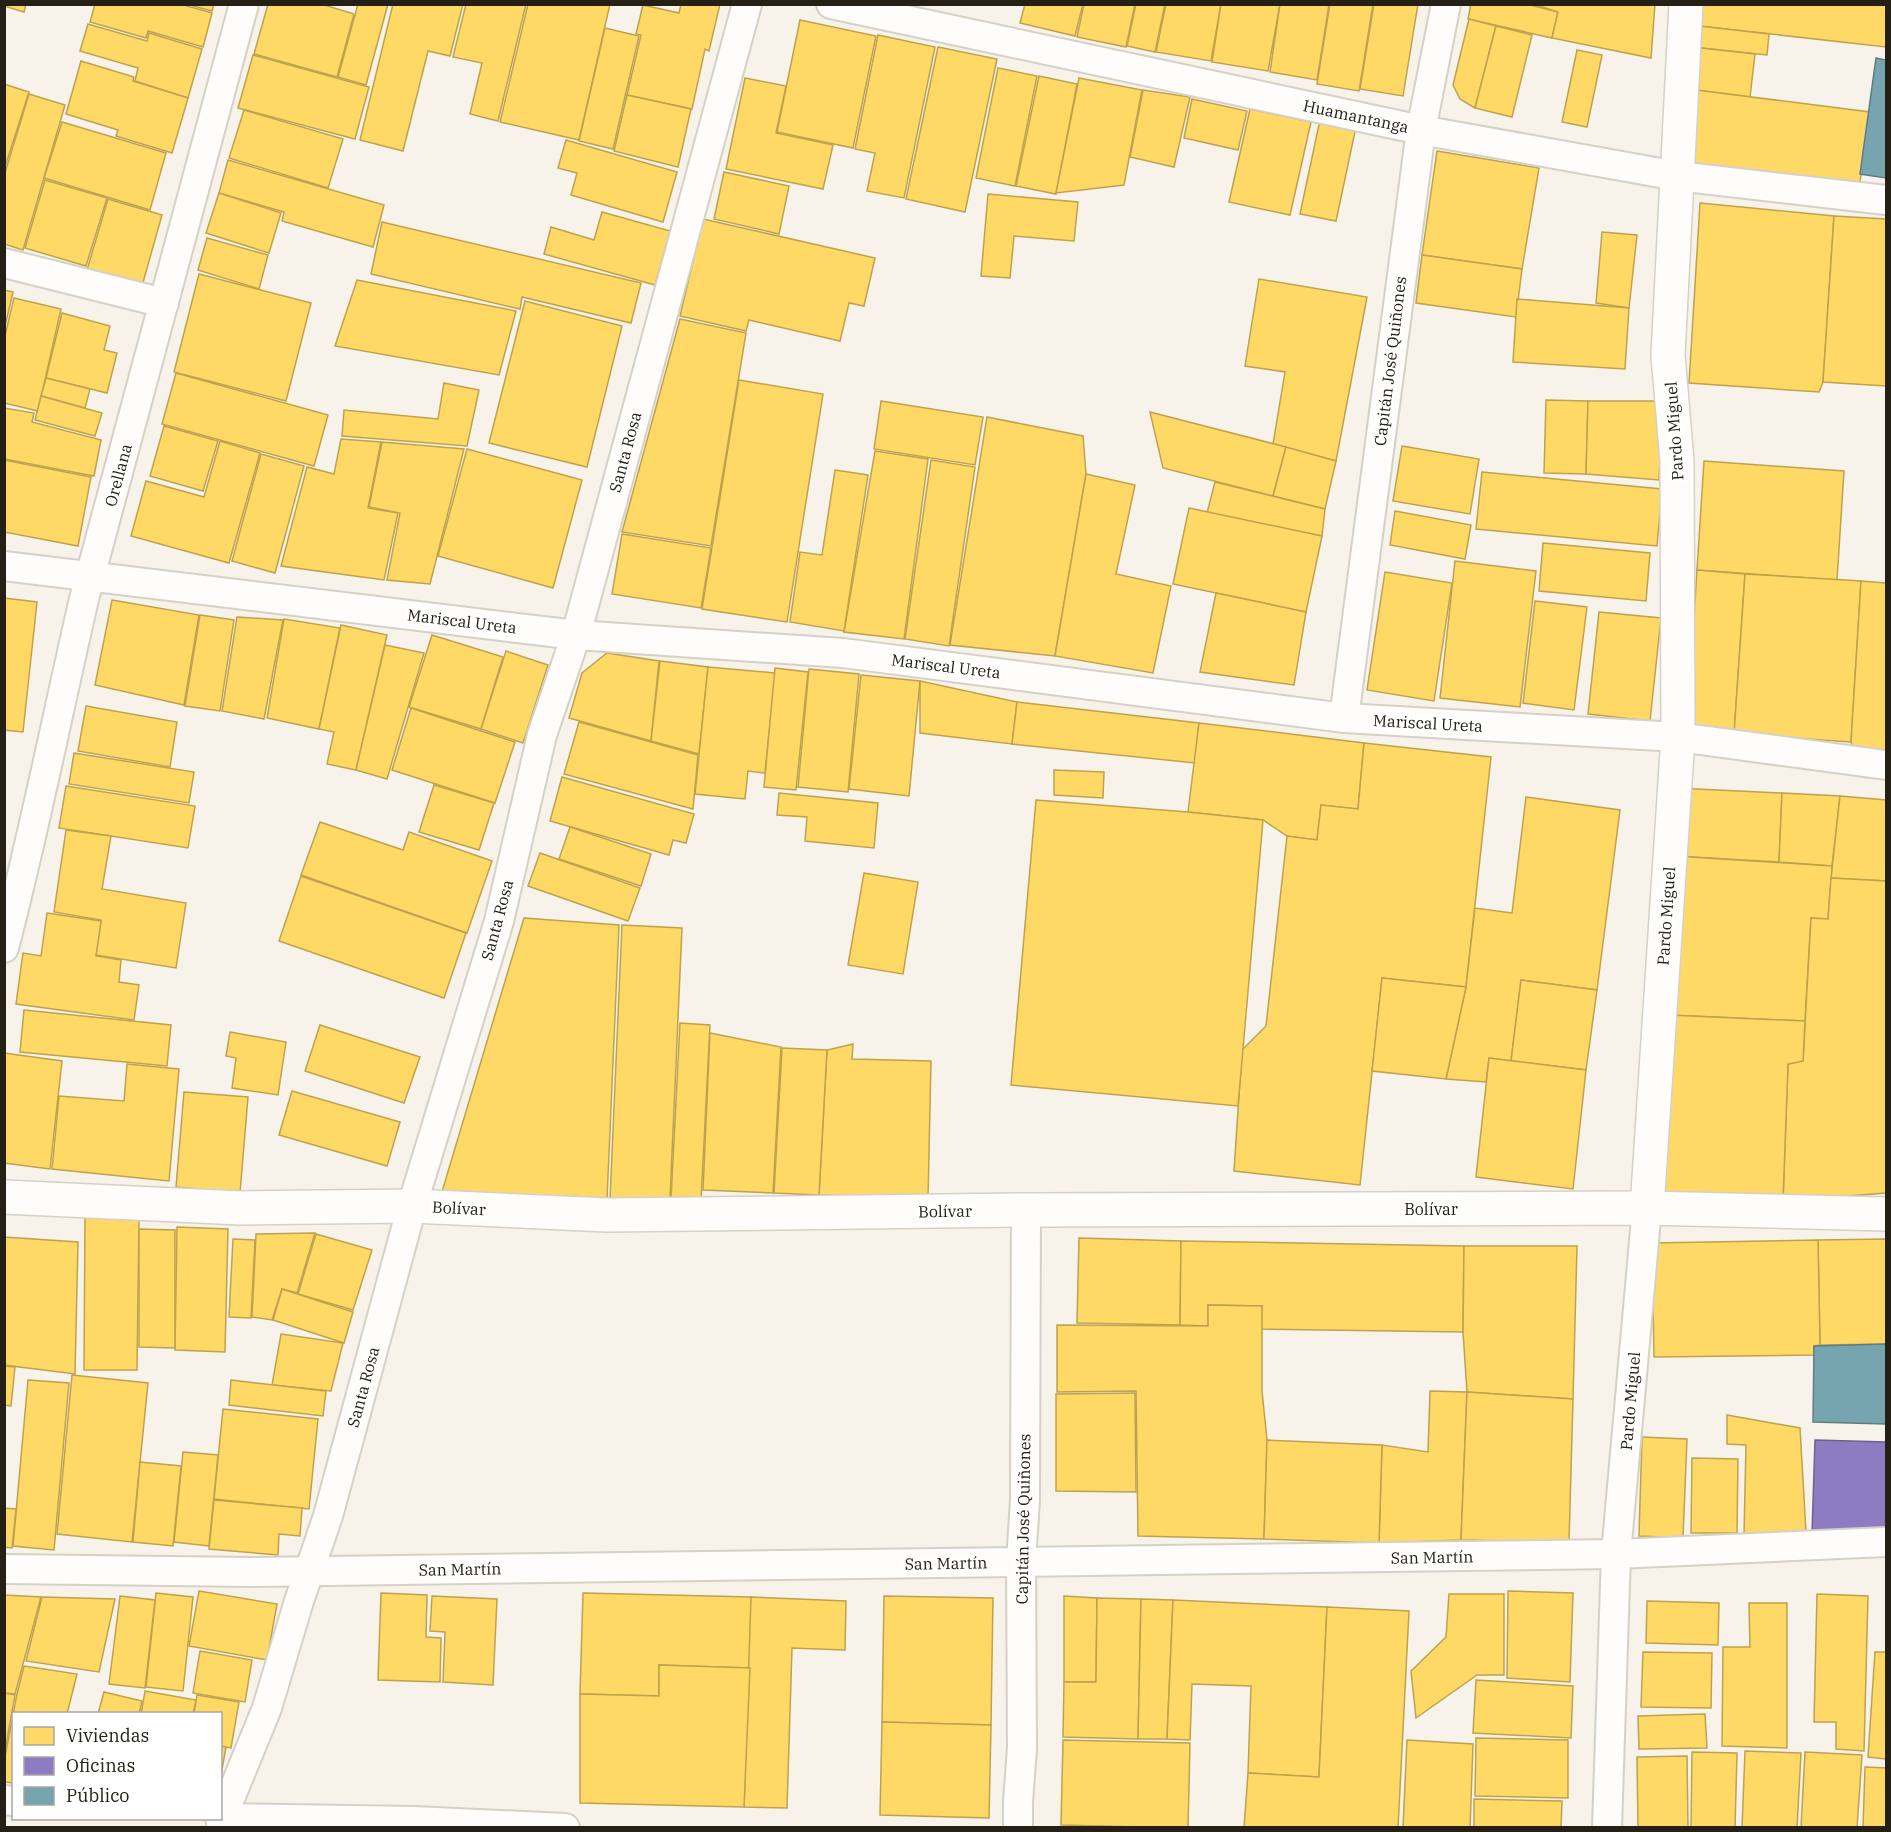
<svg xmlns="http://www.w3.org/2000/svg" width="1891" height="1832" viewBox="0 0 1891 1832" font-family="'IBM Plex Serif',serif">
<rect width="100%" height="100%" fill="#f7f3ea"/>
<g fill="#ffd966" stroke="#bea24e" stroke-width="1.5">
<path d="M4,4H26L24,12L4,6Z"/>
<path d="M95,4H180L212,13L203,47L148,31L146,38L90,22Z"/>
<path d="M186,4H214L212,11Z"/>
<path d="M268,4H321L354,14L337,77L254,54Z"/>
<path d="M358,4H388L366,85L338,77Z"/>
<path d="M393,4H463L450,56L428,51L403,151L360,140Z"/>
<path d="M466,4H526L498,121L470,114L482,63L453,57Z"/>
<path d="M528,4H610L579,140L500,122Z"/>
<path d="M681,4H720L709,51L705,49L692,109L627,95L641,35L636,34L643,5L679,13Z"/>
<path d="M1025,4H1083L1075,36L1020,23Z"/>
<path d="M1084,4H1135L1126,47L1077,37Z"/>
<path d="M1136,4H1165L1155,52L1127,46Z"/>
<path d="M1166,4H1221L1211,61L1156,52Z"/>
<path d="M1221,4H1280L1268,71L1212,62Z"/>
<path d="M1280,4H1329L1317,80L1270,72Z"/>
<path d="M1330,4H1373L1359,91L1317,84Z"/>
<path d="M1374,4H1418L1403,96L1360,89Z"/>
<path d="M1471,4H1526L1558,12L1552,38L1468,19Z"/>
<path d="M1533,4H1655L1651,58L1552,38L1558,12Z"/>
<path d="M1701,4H1886V47L1699,26Z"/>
<path d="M1469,19L1496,26L1475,108L1460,99L1453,85Z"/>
<path d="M800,20L876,36L853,148L777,132Z"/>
<path d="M88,24L147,41L149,33L202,49L188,98L135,81L138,68L80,51Z"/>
<path d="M1496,26L1532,35L1512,117L1475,108Z"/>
<path d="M1699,26L1769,34L1767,55L1701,48Z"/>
<path d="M605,28L639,36L613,149L579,141Z"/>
<path d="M878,35L935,47L904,198L867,191L875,153L855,149Z"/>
<path d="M938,47L997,59L965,212L906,199Z"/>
<path d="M1701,48L1755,54L1750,97L1696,90Z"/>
<path d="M1577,50L1602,55L1587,127L1562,122Z"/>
<path d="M253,55L369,87L355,139L238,108Z"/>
<path d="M81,61L134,77L133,81L188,98L172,153L116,136L118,130L66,114Z"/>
<path d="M998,68L1037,76L1015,186L976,178Z"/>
<path d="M1039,76L1077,84L1056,194L1016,186Z"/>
<path d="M745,78L786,86L776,133L833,145L823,189L726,169Z"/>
<path d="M1079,78L1142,90L1124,185L1056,193Z"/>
<path d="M4,84L29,92L4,170Z"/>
<path d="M1143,90L1190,97L1174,167L1130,157Z"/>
<path d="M1696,90L1870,112L1859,189L1688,166Z"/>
<path d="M29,94L65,105L23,250L4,244V176Z"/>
<path d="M627,95L691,109L678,167L614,151Z"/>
<path d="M1192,99L1247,111L1238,150L1184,138Z"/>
<path d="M1250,109L1311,122L1290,215L1229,202Z"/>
<path d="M244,110L343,139L328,188L229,158Z"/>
<path d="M1320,120L1356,127L1336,221L1300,214Z"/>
<path d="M62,122L166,153L150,210L44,178Z"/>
<path d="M566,140L677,172L663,222L571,195L577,173L558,168Z"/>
<path d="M1437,151L1539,168L1522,269L1422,255Z"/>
<path d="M228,160L384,205L373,247L282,221L284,212L219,193Z"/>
<path d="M724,172L789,186L779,234L714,219Z"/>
<path d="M45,180L107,198L86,266L25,248Z"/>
<path d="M219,193L281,213L269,253L206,233Z"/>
<path d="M988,194L1078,202L1074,241L1014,236L1010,278L981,276Z"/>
<path d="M108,199L162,215L142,286L87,270Z"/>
<path d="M1700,203L1834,216L1823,382L1819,392L1689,383Z"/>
<path d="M602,212L670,231L655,285L544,254L551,227L594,240Z"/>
<path d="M1834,216L1886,219V386L1823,382Z"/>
<path d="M703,219L875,258L864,306L849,303L840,341L749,320L746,331L680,316Z"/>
<path d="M382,222L641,283L631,323L522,297L520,309L371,274Z"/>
<path d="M1602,232L1637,235L1629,308L1596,303Z"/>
<path d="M207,238L268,255L259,289L198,270Z"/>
<path d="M1422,255L1522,269L1516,317L1416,303Z"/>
<path d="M199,274L311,303L286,401L174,372Z"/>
<path d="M1259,279L1367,297L1336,461L1273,444L1285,372L1245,366Z"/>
<path d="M357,280L516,311L499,375L335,346Z"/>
<path d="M4,290L13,292L4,331Z"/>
<path d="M14,298L61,309L38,411L4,403V340Z"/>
<path d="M1517,299L1629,308L1625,369L1513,362Z"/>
<path d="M525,301L622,326L587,467L489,443Z"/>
<path d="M62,313L110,326L104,350L117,353L107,393L46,378Z"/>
<path d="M680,319L746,333L711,546L622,532Z"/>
<path d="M176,373L328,415L314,466L162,424Z"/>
<path d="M46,378L90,389L85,408L41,396Z"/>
<path d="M739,380L823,394L787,622L702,609Z"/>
<path d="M444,383L479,390L467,446L342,436L344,410L438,419Z"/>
<path d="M41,396L102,413L95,436L35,420Z"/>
<path d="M1546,400L1588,401L1586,474L1544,473Z"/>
<path d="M881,401L983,417L975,465L874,449Z"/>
<path d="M1588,401H1663L1659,480L1586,474Z"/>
<path d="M4,408L34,413L32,422L101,440L94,476L4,459Z"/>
<path d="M1150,412L1286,447L1273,496L1163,468Z"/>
<path d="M987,417L1083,436L1086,474L1055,656L950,645Z"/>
<path d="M164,426L218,441L203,491L150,476Z"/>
<path d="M341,439L381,442L368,508L398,513L384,580L281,566L307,467L334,474Z"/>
<path d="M220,441L260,453L229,563L131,536L146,481L204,497Z"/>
<path d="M382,442L464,449L430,584L387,580L400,513L369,507Z"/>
<path d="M1402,446L1479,459L1470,514L1393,501Z"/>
<path d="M1286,447L1336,461L1325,509L1273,496Z"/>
<path d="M467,449L582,480L553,588L438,556Z"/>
<path d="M875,451L928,459L904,639L844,632Z"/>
<path d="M261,454L304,466L275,573L232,561Z"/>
<path d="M4,460L91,477L78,546L4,532Z"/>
<path d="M931,460L975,467L949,646L905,639Z"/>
<path d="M1704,461L1844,471L1837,580L1697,570Z"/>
<path d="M835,470L868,475L844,631L790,622L800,552L822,555Z"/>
<path d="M1482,472L1662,489L1657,546L1476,529Z"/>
<path d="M1086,474L1135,485L1116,574L1171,586L1153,673L1055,656Z"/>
<path d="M1215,482L1325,509L1322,536L1207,513Z"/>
<path d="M1189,508L1322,536L1306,612L1173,584Z"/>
<path d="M1395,511L1471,525L1465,559L1390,545Z"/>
<path d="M622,534L711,548L701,608L612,594Z"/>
<path d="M1543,543L1650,553L1646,601L1539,591Z"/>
<path d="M1455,561L1536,571L1520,707L1440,698Z"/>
<path d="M1697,570L1745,574L1734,734L1687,730Z"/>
<path d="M1385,572L1452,583L1434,701L1367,690Z"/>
<path d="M1745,574L1861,581L1851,742L1734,734Z"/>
<path d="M1861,581L1886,583V752L1853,751L1851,742Z"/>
<path d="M1216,593L1306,612L1294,685L1200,672Z"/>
<path d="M4,598L37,602L23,732L4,730Z"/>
<path d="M112,600L199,615L184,705L95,685Z"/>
<path d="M1535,601L1587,607L1574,710L1523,703Z"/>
<path d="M1599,612L1661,618L1650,721L1588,714Z"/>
<path d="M200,615L234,620L220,711L185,706Z"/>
<path d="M237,617L283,620L264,719L222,711Z"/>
<path d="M284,619L340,628L319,729L267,718Z"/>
<path d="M341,625L387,635L356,770L327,764L334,732L319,729Z"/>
<path d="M432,635L503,657L481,729L409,707Z"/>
<path d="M385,645L424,653L387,779L356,770Z"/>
<path d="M506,651L548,665L523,743L481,729Z"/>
<path d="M607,653L659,661L651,741L569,718L582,673Z"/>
<path d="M660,661L708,667L699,754L651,741Z"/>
<path d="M708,667L775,673L765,773L748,771L745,799L695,794Z"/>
<path d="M775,668L808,672L796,790L764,787Z"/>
<path d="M809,669L859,674L848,792L798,787Z"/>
<path d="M861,675L920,681L909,796L849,789Z"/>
<path d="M920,681L1017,702L1012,744L920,733Z"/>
<path d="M1017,702L1199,723L1195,763L1012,744Z"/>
<path d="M86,706L177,722L170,767L78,751Z"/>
<path d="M411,708L515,742L495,803L392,770Z"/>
<path d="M579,722L698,755L693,809L564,774Z"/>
<path d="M1199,723L1364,743L1358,809L1321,805L1317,840L1287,836L1263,820L1188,812Z"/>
<path d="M1364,743L1491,757L1466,987L1382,978L1360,1185L1234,1171L1242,1050L1266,1026L1287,836L1317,840L1321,805L1358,809Z"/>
<path d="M74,753L194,772L189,803L69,784Z"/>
<path d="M1054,770L1104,772L1103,798L1054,795Z"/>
<path d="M562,777L694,814L686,843L673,840L669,855L550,821Z"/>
<path d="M434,785L494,803L479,850L419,832Z"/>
<path d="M66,786L195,806L188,848L59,828Z"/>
<path d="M1676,788L1782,793L1779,862L1674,856Z"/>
<path d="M779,793L878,803L874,848L805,841L807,817L777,815Z"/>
<path d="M1782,793L1840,796L1832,866L1779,862Z"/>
<path d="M1840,796L1886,800V881L1831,878Z"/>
<path d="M1526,797L1620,810L1597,990L1521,980L1511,1061L1489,1058L1486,1082L1446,1079L1466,987L1475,908L1512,913Z"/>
<path d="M1036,800L1188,812L1263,820L1238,1106L1011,1085Z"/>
<path d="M320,822L403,850L409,832L492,861L467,933L301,875Z"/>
<path d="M570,827L651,854L641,886L559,859Z"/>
<path d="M66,830L111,836L102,889L186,903L176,968L96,955L101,920L54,912Z"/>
<path d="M540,853L640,888L628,921L528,886Z"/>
<path d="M1674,856L1832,866L1828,919L1811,918L1805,1021L1668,1015Z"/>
<path d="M864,873L918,882L903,974L848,965Z"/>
<path d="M301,876L466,933L444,998L279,941Z"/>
<path d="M1831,878L1886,881V1193L1783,1201L1788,1064L1803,1061L1811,918L1828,919Z"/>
<path d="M47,913L101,921L96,956L121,960L119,982L139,985L134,1020L16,1004L23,953L41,956Z"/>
<path d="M524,918L619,925L607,1199L441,1195Z"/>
<path d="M622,925L682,928L670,1199H610Z"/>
<path d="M1382,978L1466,987L1446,1079L1372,1071Z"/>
<path d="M1521,980L1597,990L1586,1070L1511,1061Z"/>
<path d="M24,1010L171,1025L167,1066L20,1052Z"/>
<path d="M1668,1015L1805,1021L1803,1061L1788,1064L1783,1201L1657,1203Z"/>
<path d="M680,1023L710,1025L701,1201L671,1199Z"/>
<path d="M320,1025L420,1057L404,1103L305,1071Z"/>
<path d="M230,1032L286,1042L278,1095L232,1088L236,1058L226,1056Z"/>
<path d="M710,1033L781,1047L773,1193L703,1190Z"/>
<path d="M853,1044L852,1059L931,1061L928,1199L819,1195L827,1050Z"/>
<path d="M782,1048L827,1050L819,1195L774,1193Z"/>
<path d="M4,1053L62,1061L50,1169L4,1163Z"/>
<path d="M1489,1058L1586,1070L1573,1189L1476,1177Z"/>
<path d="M127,1064L179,1069L169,1181L52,1169L59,1096L124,1101Z"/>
<path d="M292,1091L400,1122L387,1166L279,1135Z"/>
<path d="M184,1092L248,1097L240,1193L176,1187Z"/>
<path d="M85,1217L139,1218L137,1370H84Z"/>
<path d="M177,1227L228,1229L225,1352L175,1350Z"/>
<path d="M139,1229L175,1230V1348L139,1347Z"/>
<path d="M315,1233L297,1293L282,1289L272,1320L252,1317L256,1234Z"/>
<path d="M316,1234L372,1250L353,1310L298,1294Z"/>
<path d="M4,1237L78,1242L75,1374L4,1365Z"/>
<path d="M1079,1238L1181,1241L1180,1325L1077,1323Z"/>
<path d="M233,1239L255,1240L251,1318L229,1317Z"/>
<path d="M1886,1239V1344L1820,1345L1818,1240Z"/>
<path d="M1818,1240L1820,1345L1814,1346V1355L1654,1357L1652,1243Z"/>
<path d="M1181,1241L1464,1246L1463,1332L1261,1329L1262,1306L1208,1305V1326L1180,1325Z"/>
<path d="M1464,1246H1577L1573,1399L1467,1392L1463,1332Z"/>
<path d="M282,1289L353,1312L344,1343L273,1320Z"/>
<path d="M1208,1305L1262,1306V1391L1267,1440L1264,1539L1138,1536L1136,1391L1057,1392V1325L1208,1326Z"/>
<path d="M281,1334L343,1343L331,1391L272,1385Z"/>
<path d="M4,1366L15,1367L11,1406L4,1405Z"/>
<path d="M72,1375L148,1383L132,1542L57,1534Z"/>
<path d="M28,1380L69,1383L54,1550L13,1546Z"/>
<path d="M231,1380L326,1391L323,1416L229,1405Z"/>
<path d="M1430,1391L1467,1392L1461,1540L1379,1543L1382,1445L1428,1452Z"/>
<path d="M1467,1392L1573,1399L1569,1542L1461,1540Z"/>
<path d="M1135,1393L1136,1492L1056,1491V1394Z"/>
<path d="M223,1409L318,1419L309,1509L214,1499Z"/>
<path d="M1727,1415L1800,1428L1806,1532L1744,1535L1746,1445L1727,1444Z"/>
<path d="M1642,1437L1687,1439L1683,1538L1639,1536Z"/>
<path d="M1267,1440L1382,1445L1379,1543L1264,1539Z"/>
<path d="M183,1452L218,1455L209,1546L174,1542Z"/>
<path d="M1692,1458L1738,1459L1737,1533H1691Z"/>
<path d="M140,1462L181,1466L173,1546L133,1542Z"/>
<path d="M214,1500L302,1508L300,1536L279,1534L278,1555L209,1549Z"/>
<path d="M4,1508L16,1509L12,1548L4,1547Z"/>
<path d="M199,1591L277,1604L267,1660L189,1646Z"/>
<path d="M1508,1591L1573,1593L1570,1682L1507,1678Z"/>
<path d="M156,1593L193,1597L183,1691L146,1687Z"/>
<path d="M381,1593L427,1595L426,1637L441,1638L440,1682L378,1680Z"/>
<path d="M583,1593L751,1597L750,1668L659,1665V1696L580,1694Z"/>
<path d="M1449,1594H1504V1675H1477L1416,1718L1411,1671L1446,1637Z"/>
<path d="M1817,1594L1868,1596L1864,1751L1836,1749V1722H1814Z"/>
<path d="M4,1595L41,1597L15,1694L4,1693Z"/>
<path d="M120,1596L155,1600L145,1688L109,1684Z"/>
<path d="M432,1596L497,1599L493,1685L443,1682L445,1632L430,1631Z"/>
<path d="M884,1596L993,1598L991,1725L882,1722Z"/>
<path d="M1064,1596L1097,1598L1096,1682H1064Z"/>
<path d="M42,1597L115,1599L99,1672L26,1661Z"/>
<path d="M751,1597L846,1601L845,1650L792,1648L787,1808L744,1807Z"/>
<path d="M1097,1598L1141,1599L1138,1739L1063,1737L1064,1682H1096Z"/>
<path d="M1141,1599L1173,1600L1167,1739H1138Z"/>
<path d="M1173,1600L1327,1607L1319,1777L1248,1773L1251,1686L1192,1684L1190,1740L1167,1739Z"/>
<path d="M1647,1601L1719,1603L1718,1645L1646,1643Z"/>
<path d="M1749,1603H1787V1748L1722,1746L1723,1647H1750Z"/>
<path d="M1327,1607L1409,1611L1398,1828H1244L1248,1773L1319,1777Z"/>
<path d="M200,1651L252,1660L245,1702L193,1693Z"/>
<path d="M1643,1652L1712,1653L1711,1708L1641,1707Z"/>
<path d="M1875,1652H1886V1759L1868,1757Z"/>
<path d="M659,1665L750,1668L744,1807L580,1803V1694L659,1696Z"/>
<path d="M24,1666L77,1674L67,1714H14V1783L4,1782V1762L17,1694Z"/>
<path d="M1476,1680L1573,1686L1571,1738L1473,1733Z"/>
<path d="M145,1691L196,1700L193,1714H141Z"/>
<path d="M104,1692L142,1701L139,1714H98Z"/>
<path d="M4,1693L15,1695L4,1756Z"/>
<path d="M197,1695L239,1702L231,1748L220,1746V1714H194Z"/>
<path d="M1705,1714L1707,1748L1639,1749L1638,1716Z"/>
<path d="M882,1722L991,1725L989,1818L880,1815Z"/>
<path d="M1476,1738L1568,1740V1798L1475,1796Z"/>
<path d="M1063,1740L1190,1743L1188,1828L1061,1825Z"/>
<path d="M1407,1740L1473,1744L1470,1828H1403Z"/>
<path d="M220,1746L226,1747L220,1781Z"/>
<path d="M1745,1751L1801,1753L1797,1828H1742Z"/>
<path d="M1692,1752L1737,1753L1735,1828H1691Z"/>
<path d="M1805,1752L1862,1755L1857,1828H1801Z"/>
<path d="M1687,1756L1688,1828H1638L1637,1757Z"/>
<path d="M1865,1767L1886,1768V1828H1863Z"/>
<path d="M1474,1799L1562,1801L1561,1828H1474Z"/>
</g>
<path fill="#8e7cc3" stroke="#6e608f" stroke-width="1.5" d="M1815,1440L1886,1442V1536L1812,1534Z"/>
<g fill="#76a5af" stroke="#5e7d81" stroke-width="1.5">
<path d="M1876,58L1886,60V178L1860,174Z"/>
<path d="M1886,1344V1424L1813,1422L1814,1346Z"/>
</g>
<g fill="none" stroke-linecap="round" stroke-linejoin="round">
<defs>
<g id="minor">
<path d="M831,4L1421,130L1677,176L1886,200"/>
<path d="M4,263L164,303"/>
<path d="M4,566L576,635L843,653L1344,718L1678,737L1886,765"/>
<path d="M1344,718L1421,130L1446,4"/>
<path d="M4,948C34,833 57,716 84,599L244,4"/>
<path d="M4,1569L252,1572L1616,1554L1886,1542"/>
<path d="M4,1800L14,1801"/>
<path d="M220,1818L414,1821L565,1828"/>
<path d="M221,1828L222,1818L267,1708L299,1601L328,1516L412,1206L499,921L542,735L576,635L747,4"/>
<path d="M1018,1828V1802L1022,1748L1021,1562L1025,1500L1026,1210"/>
<path d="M1607,1828L1616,1554L1647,1208"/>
</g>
<g id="tertiary">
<path d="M4,1197L241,1208L412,1206L607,1215L1026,1210L1647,1208L1886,1214"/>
<path d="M1647,1208L1678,737L1677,461L1668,355L1686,4"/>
</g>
</defs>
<use href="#minor" stroke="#d5d1c7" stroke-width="32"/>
<use href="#tertiary" stroke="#d5d1c7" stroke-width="36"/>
<use href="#minor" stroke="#fefdfc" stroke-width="28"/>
<use href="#tertiary" stroke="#fefdfc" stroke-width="33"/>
</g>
<g text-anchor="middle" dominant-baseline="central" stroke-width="6" stroke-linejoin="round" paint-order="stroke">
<g font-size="16" fill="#252015" stroke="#fff">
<text transform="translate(1356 116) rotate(12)">Huamantanga</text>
<text transform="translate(1390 361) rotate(-83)">Capitán José Quiñones</text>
<text transform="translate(1674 431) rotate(-94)">Pardo Miguel</text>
<text transform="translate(625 452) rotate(-75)">Santa Rosa</text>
<text transform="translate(118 475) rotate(-75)">Orellana</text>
<text transform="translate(462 621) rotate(7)">Mariscal Ureta</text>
<text transform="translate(946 666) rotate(7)">Mariscal Ureta</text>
<text transform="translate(1428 723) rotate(3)">Mariscal Ureta</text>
<text transform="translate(1666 916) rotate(-86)">Pardo Miguel</text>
<text transform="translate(497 920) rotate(-75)">Santa Rosa</text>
<text transform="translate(459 1208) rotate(3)">Bolívar</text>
<text x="1431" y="1209">Bolívar</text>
<text transform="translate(945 1211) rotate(-1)">Bolívar</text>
<text transform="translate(363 1387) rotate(-75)">Santa Rosa</text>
<text transform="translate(1630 1401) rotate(-85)">Pardo Miguel</text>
<text transform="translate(1023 1519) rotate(-89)">Capitán José Quiñones</text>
<text transform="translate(1432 1557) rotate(-1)">San Martín</text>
<text transform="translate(946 1563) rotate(-1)">San Martín</text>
<text transform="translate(460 1569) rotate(-1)">San Martín</text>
</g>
</g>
<rect width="1891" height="1832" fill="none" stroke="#252015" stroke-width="12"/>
<rect x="12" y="1712" width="210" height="108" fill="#ffffff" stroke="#a8a6a1" stroke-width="1.5"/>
<rect x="24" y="1727" width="30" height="18" fill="#ffd966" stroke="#a8a6a1" stroke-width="1.5"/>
<text x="66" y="1742" font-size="18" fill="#252015">Viviendas</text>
<rect x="24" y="1757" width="30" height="18" fill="#8e7cc3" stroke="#a8a6a1" stroke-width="1.5"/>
<text x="66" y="1772" font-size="18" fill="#252015">Oficinas</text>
<rect x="24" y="1787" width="30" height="18" fill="#76a5af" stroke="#a8a6a1" stroke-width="1.5"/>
<text x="66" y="1802" font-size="18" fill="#252015">Público</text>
</svg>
